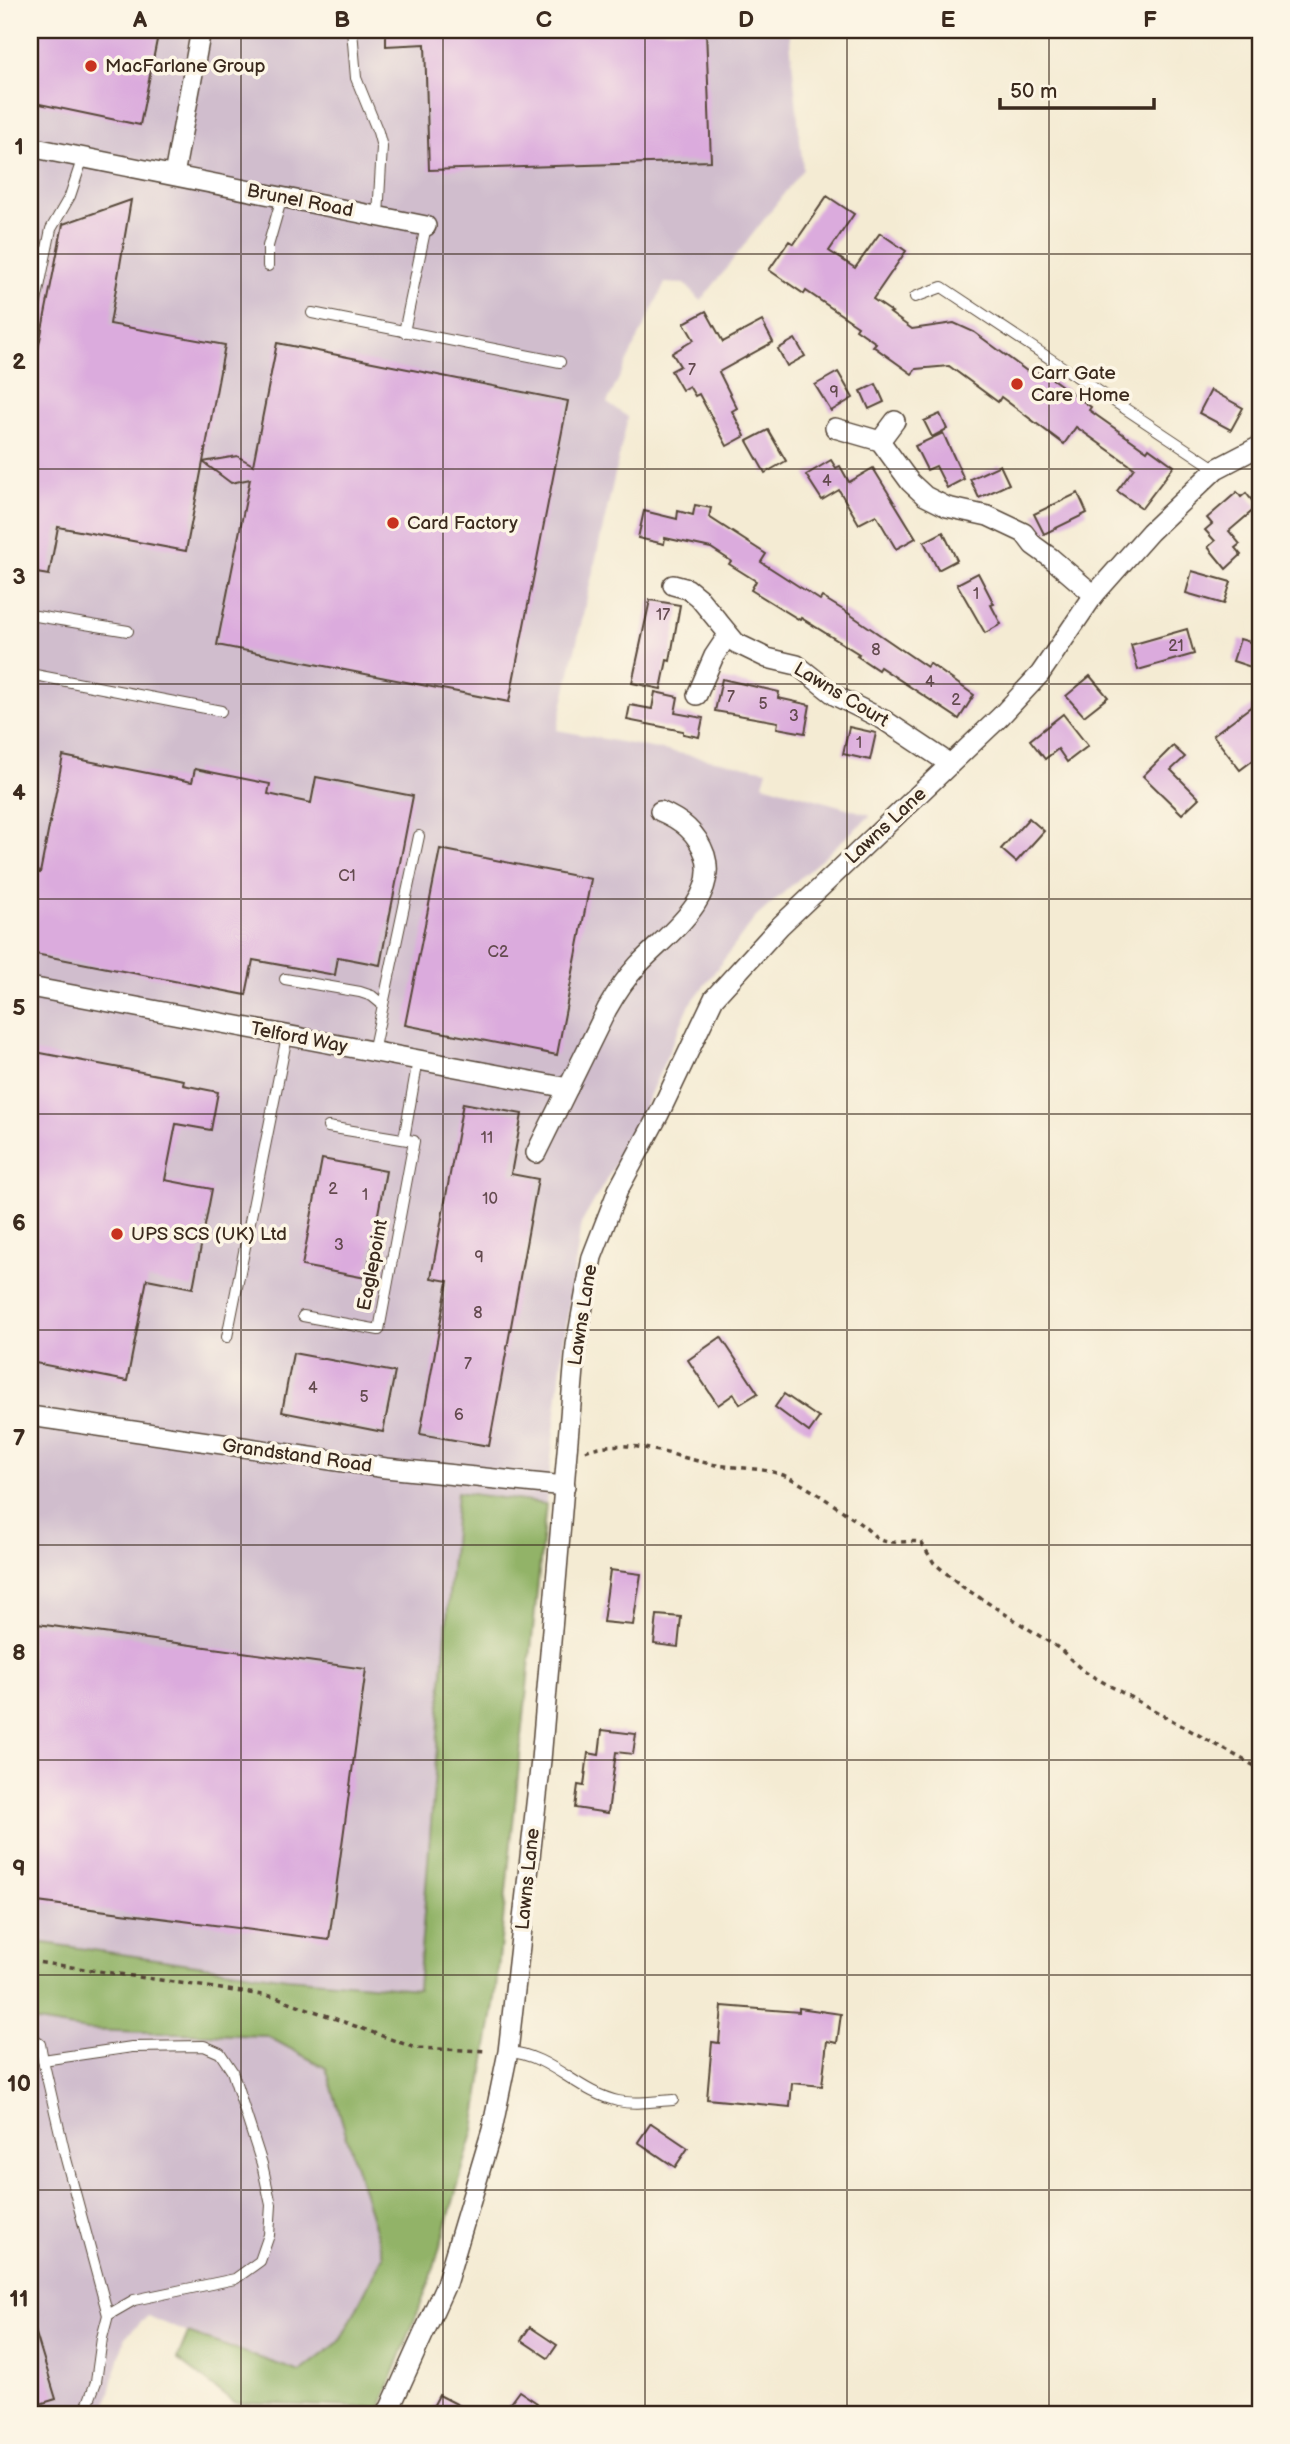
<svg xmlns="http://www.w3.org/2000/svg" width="1290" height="2444" viewBox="0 0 1290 2444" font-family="'Balsamiq Sans',sans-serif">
<rect width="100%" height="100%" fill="#fcf5e5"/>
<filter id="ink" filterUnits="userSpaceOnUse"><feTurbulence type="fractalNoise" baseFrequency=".0143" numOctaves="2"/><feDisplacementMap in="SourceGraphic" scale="14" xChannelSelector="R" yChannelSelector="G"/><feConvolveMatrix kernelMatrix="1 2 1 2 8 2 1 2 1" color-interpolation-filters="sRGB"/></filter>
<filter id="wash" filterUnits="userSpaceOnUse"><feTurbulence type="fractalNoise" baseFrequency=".00686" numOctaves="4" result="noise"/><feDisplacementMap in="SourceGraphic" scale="28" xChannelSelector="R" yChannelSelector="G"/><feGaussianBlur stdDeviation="1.57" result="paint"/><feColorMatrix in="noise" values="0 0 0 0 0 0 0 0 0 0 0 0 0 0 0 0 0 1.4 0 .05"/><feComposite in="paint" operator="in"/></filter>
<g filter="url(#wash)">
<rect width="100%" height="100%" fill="#f4ebd3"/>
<path fill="#d0bdcd" d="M30,30H789L803,169L701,301L685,284L665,283L607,403L628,417L557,730L767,770L763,784L871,815L755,918L689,1006L633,1133L581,1224L563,1349L546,1504L457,1492L418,1989L326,2068L383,2256L340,2342L300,2372L188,2333L148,2316L125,2337L104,2414H30Z"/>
<path fill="#92b367" stroke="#666e42" stroke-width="2" d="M457,1492L546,1504L495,1998L474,2130L430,2281L380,2408L234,2403L177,2359L188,2333L300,2372L340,2341L383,2256L326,2068L267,2036L87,2030L30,2021V1941L287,1978L418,1989Z"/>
<g id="blocks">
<g fill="#dbabdd">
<path d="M30,30H159L140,125L30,102Z"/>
<path d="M386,30H706L711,161L429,170L425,44L386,46Z"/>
<path d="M827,196L854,214L829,251L855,268L880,233L906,251L873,299L892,312L890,313L912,329L954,323L974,332L1035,377L1040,370L1091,407L1089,410L1147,451L1149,448L1174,466L1142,508L1117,491L1134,468L1076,427L1064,444L1001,397L998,402L949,366L916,369L912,374L873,346L876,343L856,329L858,326L806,291L804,294L769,270L789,241L794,244Z"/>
<path d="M131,200L110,324L225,345L203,462L237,456L253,465L277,343L568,401L509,702L217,645L250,479L231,483L203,462L186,551L58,527L49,575L30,572V390L63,224Z"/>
<path d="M706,311L723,342L762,321L773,342L719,372L737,408L732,411L745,436L727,446L699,394L695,396L689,386L682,390L671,371L680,366L672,353L694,340L684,323Z"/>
<path d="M795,339L805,356L787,366L778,349Z"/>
<path d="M838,372L853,398L831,411L815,385Z"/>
<path d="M876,384L884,402L869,409L861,391Z"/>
<path d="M1211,390L1243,408L1231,430L1199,413Z"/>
<path d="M940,414L947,429L932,437L924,421Z"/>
<path d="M768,430L786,461L765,473L747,441Z"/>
<path d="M943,433L964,479L947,488L936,466L927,470L915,446Z"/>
<path d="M831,460L836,468L840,466L849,482L873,468L916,538L896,549L876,515L859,524L839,490L822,500L806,475Z"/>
<path d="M1000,465L1009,484L979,498L970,479Z"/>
<path d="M1237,492L1241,497L1246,493L1257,507L1229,531L1240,544L1235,548L1241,555L1226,569L1208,547L1215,541L1205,530L1212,524L1207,518Z"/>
<path d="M1078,493L1087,513L1044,534L1034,514Z"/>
<path d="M695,505L711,508L709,517L766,554L761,562L820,600L822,597L848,613L927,667L929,663L974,695L959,719L880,667L878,670L857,656L859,654L801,618L800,620L751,590L756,581L729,564L731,561L711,548L665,538L664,544L638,538L644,511L677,519L678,511L693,515Z"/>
<path d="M943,532L957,560L938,570L924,542Z"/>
<path d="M1192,571L1231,582L1224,604L1186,593Z"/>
<path d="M978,573L994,604L991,605L1001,624L985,633L957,584Z"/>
<path d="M650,600L680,605L670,661L667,660L661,689L632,683Z"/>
<path d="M1187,629L1194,654L1138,670L1131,645Z"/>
<path d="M1240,639L1260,645V660L1257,669L1233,661Z"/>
<path d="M1090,676L1108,697L1084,716L1066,696Z"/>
<path d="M722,679L779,692L778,698L810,705L805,733L777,728L778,722L715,711Z"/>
<path d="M655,692L678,697L675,713L703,718L699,737L683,734V731L627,720L630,705L652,709Z"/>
<path d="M1260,700V755L1240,770L1213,735Z"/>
<path d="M1063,714L1088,746L1067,762L1058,749L1045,759L1030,740Z"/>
<path d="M849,727L876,733L870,760L843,754Z"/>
<path d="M1173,746L1185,757L1171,770L1199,798L1182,814L1143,776Z"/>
<path d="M63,756L192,782L195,769L270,784L268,794L311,803L316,777L413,796L380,965L338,957L335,975L253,960L246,995L30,953V871L40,873Z"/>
<path d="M1029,818L1044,831L1016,862L1001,849Z"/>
<path d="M440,849L591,879L557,1055L405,1025Z"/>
<path d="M30,1051L184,1080L183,1085L218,1092L211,1130L176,1124L165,1180L212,1189L193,1288L147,1279L127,1381L30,1362Z"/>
<path d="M463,1103L522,1114L511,1174L538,1179L489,1446L420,1434L448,1281L431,1278Z"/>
<path d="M322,1159L386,1171L366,1278L302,1266Z"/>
<path d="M721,1337L758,1393L740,1404L734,1394L718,1405L688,1360Z"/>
<path d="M293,1353L395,1372L383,1432L282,1412Z"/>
<path d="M784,1394L819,1418L809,1432L775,1407Z"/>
<path d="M610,1570L641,1574L633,1625L603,1622Z"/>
<path d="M657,1615L681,1617L678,1647L654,1644Z"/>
<path d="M30,1623L366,1669L329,1940L30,1901Z"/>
<path d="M602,1730L636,1734L633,1754L616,1752L608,1813L575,1808L578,1785L584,1786L588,1753L599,1755Z"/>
<path d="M722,2006L799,2012V2008L841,2014L837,2043L827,2041L822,2086L792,2083L790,2107L707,2099L712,2042L719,2043Z"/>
<path d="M651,2123L688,2148L675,2167L638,2142Z"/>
<path d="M30,2327H34L56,2399L30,2407Z"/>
<path d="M530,2327L557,2345L548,2358L521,2340Z"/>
<path d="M519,2391L537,2403L529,2414H502Z"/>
<path d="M439,2395L476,2414H429Z"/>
</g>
</g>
</g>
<g filter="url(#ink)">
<use href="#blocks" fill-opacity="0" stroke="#574739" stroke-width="2"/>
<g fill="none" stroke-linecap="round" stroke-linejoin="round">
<defs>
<g id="lane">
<path d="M352,30L356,78L378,132L382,147L378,216"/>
<path d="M268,266V246L282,197"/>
<path d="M915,297L942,287L1216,469"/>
<path d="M312,313L560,362"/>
<path d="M30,331L51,229L70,196L83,157"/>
<path d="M404,332L426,226"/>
<path d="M30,615L128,631"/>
<path d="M30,674L221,711"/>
<path d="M30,780V794"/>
<path d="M285,979L360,992L372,996L383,1005"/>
<path d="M373,1052L419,836"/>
<path d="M404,1139L418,1060"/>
<path d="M303,1316L379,1330L414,1141L328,1127"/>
<path d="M227,1337L287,1036"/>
<path d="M30,2038L40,2044L43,2060"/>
<path d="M508,2052C550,2054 577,2092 618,2101C636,2105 655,2101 673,2100"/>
<path d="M84,2414L96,2382L102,2338L108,2315L66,2159L43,2060L132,2047L204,2046L220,2053L232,2071L262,2164L271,2205L269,2235L260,2261L235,2279L134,2300L108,2315"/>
</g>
<g id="street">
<path d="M30,147L426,226"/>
<path d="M174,175L201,30"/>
<path d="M835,428L880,441L910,482L925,496L947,507L988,516L1024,533L1033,545L1051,558L1094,595"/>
<path d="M880,441L895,421"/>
<path d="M673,585L688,589L699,598L736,643L767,658L797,665L836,696L884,720L950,764"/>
<path d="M697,695L714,656L728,635"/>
<path d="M30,987L568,1088"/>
<path d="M536,1153L607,1009C616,993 626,978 638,965C665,936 719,900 705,855C697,832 681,820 660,811"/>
<path d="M30,1416L386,1468L565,1486"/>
<path d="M385,2414L390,2408L446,2284L492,2130L508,2052L541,1760L576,1345L592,1257L618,1190L659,1114L714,998L780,926L1000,717L1040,674L1094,595L1150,532L1216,469L1260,446"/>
</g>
</defs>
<use href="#lane" stroke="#574739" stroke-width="12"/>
<use href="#street" stroke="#574739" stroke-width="22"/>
<g stroke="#574739" stroke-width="3.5" stroke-dasharray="5 5" stroke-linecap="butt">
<path d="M1247,30L1260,90"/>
<path d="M585,1451C628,1435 675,1458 717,1465C742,1469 767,1467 790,1478C815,1491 839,1508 862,1525C869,1530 875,1538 883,1541C896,1544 908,1540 921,1542L934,1563L963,1587L1060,1649L1083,1671L1260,1769"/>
<path d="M30,1961L276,1997L415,2048L488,2051"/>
</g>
<use href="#lane" stroke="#fff" stroke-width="10"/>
<use href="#street" stroke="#fff" stroke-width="19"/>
</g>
</g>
<path fill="none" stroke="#3b2a1e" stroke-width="2" stroke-opacity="0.55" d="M241,30V2414M443,30V2414M645,30V2414M847,30V2414M1049,30V2414M30,254H1260M30,469H1260M30,684H1260M30,899H1260M30,1114H1260M30,1330H1260M30,1545H1260M30,1760H1260M30,1975H1260M30,2190H1260"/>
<g fill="#c8321e" stroke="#fcf5e5" stroke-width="2.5">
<circle cx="91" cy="66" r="7"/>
<circle cx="1017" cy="384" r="7"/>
<circle cx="393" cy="523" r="7"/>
<circle cx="117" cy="1234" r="7"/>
</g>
<g text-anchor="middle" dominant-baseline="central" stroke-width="7" stroke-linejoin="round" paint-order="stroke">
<g font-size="16" fill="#634a4e">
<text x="692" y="370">7</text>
<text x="834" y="392">9</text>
<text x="827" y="481">4</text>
<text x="976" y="594">1</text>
<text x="663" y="615">17</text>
<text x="1176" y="646">21</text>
<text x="876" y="650">8</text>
<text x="930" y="682">4</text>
<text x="731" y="697">7</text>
<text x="956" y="700">2</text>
<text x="763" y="704">5</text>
<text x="794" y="716">3</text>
<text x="859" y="743">1</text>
<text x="347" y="876">C1</text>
<text x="498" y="952">C2</text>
<text x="487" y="1138">11</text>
<text x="333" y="1189">2</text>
<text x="365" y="1195">1</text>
<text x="490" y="1199">10</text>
<text x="339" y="1245">3</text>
<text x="479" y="1257">9</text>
<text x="478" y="1313">8</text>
<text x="468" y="1364">7</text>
<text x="313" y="1388">4</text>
<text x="364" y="1397">5</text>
<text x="459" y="1415">6</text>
</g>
<g font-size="19" fill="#3b2a1e" stroke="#fcf5e5" text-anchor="start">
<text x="105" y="66">MacFarlane Group</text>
<text x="1031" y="373">Carr Gate<tspan x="1031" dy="22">Care Home</tspan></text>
<text x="407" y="523">Card Factory</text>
<text x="131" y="1234">UPS SCS (UK) Ltd</text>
</g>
<g font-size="19" fill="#3b2a1e" stroke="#fcf5e5">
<text transform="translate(300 201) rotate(11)">Brunel Road</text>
<text transform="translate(841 695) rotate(31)">Lawns Court</text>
<text transform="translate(886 826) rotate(-43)">Lawns Lane</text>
<text transform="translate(299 1038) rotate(11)">Telford Way</text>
<text transform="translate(373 1265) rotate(-79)">Eaglepoint</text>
<text transform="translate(583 1315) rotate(-81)">Lawns Lane</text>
<text transform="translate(297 1456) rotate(8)">Grandstand Road</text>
<text transform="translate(528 1879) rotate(-84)">Lawns Lane</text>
</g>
</g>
<rect width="1290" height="2444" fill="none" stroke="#fcf5e5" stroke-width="77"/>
<path d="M1000 98v10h154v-10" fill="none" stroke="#3b2a1e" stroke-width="3.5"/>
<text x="1010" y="98" font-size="21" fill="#3b2a1e" stroke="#fcf5e5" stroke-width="5" paint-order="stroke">50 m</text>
<rect x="38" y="38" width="1214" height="2368" fill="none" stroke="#3b2a1e" stroke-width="2.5"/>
<g font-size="23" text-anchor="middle" font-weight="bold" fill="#3b2a1e">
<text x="140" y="27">A</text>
<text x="342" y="27">B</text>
<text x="544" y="27">C</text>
<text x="746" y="27">D</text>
<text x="948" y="27">E</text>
<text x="1150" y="27">F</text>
<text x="19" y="154">1</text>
<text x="19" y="369">2</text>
<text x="19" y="584">3</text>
<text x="19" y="800">4</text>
<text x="19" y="1015">5</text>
<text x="19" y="1230">6</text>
<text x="19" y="1445">7</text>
<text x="19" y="1660">8</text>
<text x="19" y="1876">9</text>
<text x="19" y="2091">10</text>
<text x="19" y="2306">11</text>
</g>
</svg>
